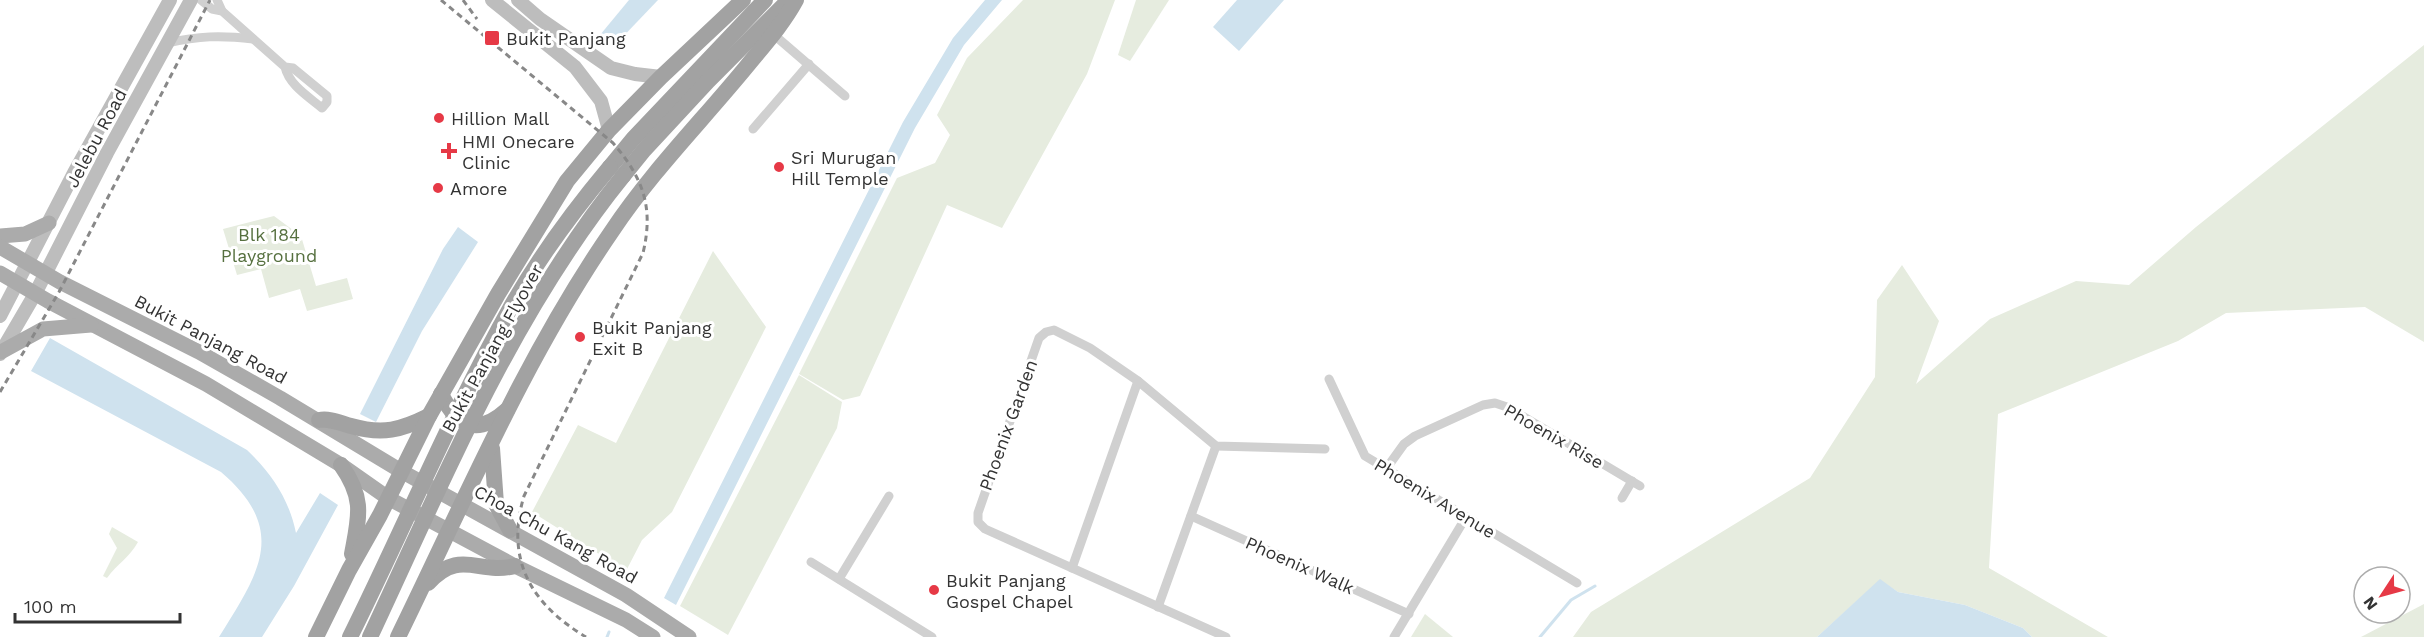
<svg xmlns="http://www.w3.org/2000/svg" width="2424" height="637" viewBox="0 0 2424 637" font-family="'Work Sans',sans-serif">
<rect width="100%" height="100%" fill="#fff"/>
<g fill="#e6ecdf">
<path d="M1023,0H1115L1087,74L1002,228L947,205L860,396L843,400L799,374L897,178L935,163L950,135L937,115L967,58Z"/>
<path d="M1136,0H1169L1130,61L1118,55Z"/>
<path d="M2424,45V342L2365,307L2226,313L2178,341L1998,414L1989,568L2108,637H2032L2023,628L1965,605L1898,592L1880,580L1817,637H1573L1591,612L1810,478L1875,377L1877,300L1902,265L1939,321L1916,384L1990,319L2076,281L2129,285L2196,227Z"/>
<path d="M274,216L301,236L316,286L347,278L353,299L307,311L300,289L269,298L261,269L237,275L223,229Z"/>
<path d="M713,251L766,327L672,512L642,540L626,571L532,512L578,425L616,443Z"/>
<path d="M799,375L842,402L837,428L728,635L680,606Z"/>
<path d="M112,527L138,542C129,558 118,563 107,578L103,576L117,548L109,534Z"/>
<path d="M2424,604V637H2361Z"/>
<path d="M1425,614L1453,637H1411Z"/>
</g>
<g fill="#cfe2ee">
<path d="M629,0H658L615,45L600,35Z"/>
<path d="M985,0H1002L964,45L915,128L676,605L664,598L903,122L953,38Z"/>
<path d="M1237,0H1284L1239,51L1213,27Z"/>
<path d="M458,227L478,242L422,331L376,422L360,414L443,249Z"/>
<path d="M50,338L247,450C272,474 289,499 296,533L320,493L338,505L294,586L262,637H219C258,574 290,531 221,472L31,371Z"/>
<path d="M1880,579L1898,592L1965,605L2023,628L2032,637H1817Z"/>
</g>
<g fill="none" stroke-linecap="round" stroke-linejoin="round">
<g stroke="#cfe2ee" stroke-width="3">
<path d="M607,637L609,632"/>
<path d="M1540,637L1571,600L1595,586"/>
</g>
<g stroke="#d0d0d0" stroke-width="9">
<path d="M201,0L212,9L222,11L285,67C289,85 309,97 322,108L327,102V96L293,68L285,67"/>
<path d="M217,0L222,11"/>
<path d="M773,34L845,96"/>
<path d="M167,43C199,36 220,35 253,39"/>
<path d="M753,129L809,64"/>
<path d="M1329,379L1365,456L1577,583"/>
<path d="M1386,469L1404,444L1415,436L1483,405L1495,403L1507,407L1640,486"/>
<path d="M1622,498L1632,481"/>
<path d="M1191,516L1409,614"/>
<path d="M811,562L932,637"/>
<path d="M1072,568L1138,381"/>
<path d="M839,579L889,496"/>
<path d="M1158,607L1216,446"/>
<path d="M1226,637L985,529L978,522V513L1039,338L1046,332L1054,330L1090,348L1138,381L1216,446L1325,449"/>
<path d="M1394,637L1466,517"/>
</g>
<g stroke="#bdbdbd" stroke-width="14">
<path d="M492,0L575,67L601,101L609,130"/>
<path d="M518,0L540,19L611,68L635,74L661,77"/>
<path d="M0,316L74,173L170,0"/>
<path d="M0,354L35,294L107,153L191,0"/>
</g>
<g stroke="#ababab" stroke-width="15">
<path d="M0,236L25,234L49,223"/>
<path d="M0,247L60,282L199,352L280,398L401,471L626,595L689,637"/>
<path d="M0,273L48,301L206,384L341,465L388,498L515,566L626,620L653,637"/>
<path d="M1,352L43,329L91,325"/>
</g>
<g stroke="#a2a2a2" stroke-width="16">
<path d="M610,167L633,139L765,0"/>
<path d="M623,176L644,150L708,81L789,0"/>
<path d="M441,394C457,426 477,437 507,410"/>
<path d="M319,420C330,418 340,423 351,426C383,435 401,430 429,416"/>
<path d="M492,448L496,504L510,530"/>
<path d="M341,465C365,499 359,516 352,554"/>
<path d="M428,583C460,548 478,575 515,566"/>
<path d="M316,637L349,570L380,515L429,416L498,294L567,181L609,130L661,77L743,0"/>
<path d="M398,637C465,500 525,357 612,231C652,171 702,121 747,66C765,44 783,24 796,0"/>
</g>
<g stroke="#888" stroke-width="3" stroke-dasharray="6 4.5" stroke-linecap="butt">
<path d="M441,0L613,143C643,178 654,207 643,253L524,496C505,560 531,604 586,637"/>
<path d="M463,0L477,19"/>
<path d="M0,392L59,292L210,0"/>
</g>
<g stroke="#a2a2a2" stroke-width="16">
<path d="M350,637C405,526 452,412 512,305C540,256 574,210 610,167"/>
<path d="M370,637C444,479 512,313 623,176"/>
</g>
</g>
<g fill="#e63946" stroke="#fff" stroke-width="2">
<rect x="484" y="30" width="16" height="16" rx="3"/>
<circle cx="439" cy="118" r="6"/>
<path d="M446 142h6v6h6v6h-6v6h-6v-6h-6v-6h6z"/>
<circle cx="779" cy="167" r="6"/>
<circle cx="438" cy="188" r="6"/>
<circle cx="580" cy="337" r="6"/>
<circle cx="934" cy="590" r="6"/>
</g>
<g text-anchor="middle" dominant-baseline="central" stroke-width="6" stroke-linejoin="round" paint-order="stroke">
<g font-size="18" fill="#333" stroke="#fff" text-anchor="start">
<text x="506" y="38">Bukit Panjang</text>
<text x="451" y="118">Hillion Mall</text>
<text x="462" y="141">HMI Onecare<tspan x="462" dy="21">Clinic</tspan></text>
<text x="791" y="157">Sri Murugan<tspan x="791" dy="21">Hill Temple</tspan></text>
<text x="450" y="188">Amore</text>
<text x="592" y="327">Bukit Panjang<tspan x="592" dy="21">Exit B</tspan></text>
<text x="946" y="580">Bukit Panjang<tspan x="946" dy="21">Gospel Chapel</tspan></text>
</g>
<g font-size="18" fill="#333" stroke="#fff">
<text transform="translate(96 138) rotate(-62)">Jelebu Road</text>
<text transform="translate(211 339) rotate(28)">Bukit Panjang Road</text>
<text transform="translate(492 348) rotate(-61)">Bukit Panjang Flyover</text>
<text transform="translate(1008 425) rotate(-70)">Phoenix Garden</text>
<text transform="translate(1554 436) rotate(30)">Phoenix Rise</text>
<text transform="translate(1435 498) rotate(31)">Phoenix Avenue</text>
<text transform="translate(556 534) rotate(29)">Choa Chu Kang Road</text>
<text transform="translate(1300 565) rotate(24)">Phoenix Walk</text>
</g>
<g font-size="18" fill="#56703f" stroke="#fff">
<text x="269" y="234">Blk 184<tspan x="269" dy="21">Playground</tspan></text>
</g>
</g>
<g transform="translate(2382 595) rotate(234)"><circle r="28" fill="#ffffff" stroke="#adadad" stroke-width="1.5"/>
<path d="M0-4.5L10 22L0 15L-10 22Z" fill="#e63946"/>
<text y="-9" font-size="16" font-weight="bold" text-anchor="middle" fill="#333333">N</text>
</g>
<path d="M15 613v9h165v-9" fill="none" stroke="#333333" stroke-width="3"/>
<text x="24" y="613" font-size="18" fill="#333333" stroke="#ffffff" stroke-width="4.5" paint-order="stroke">100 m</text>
</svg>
